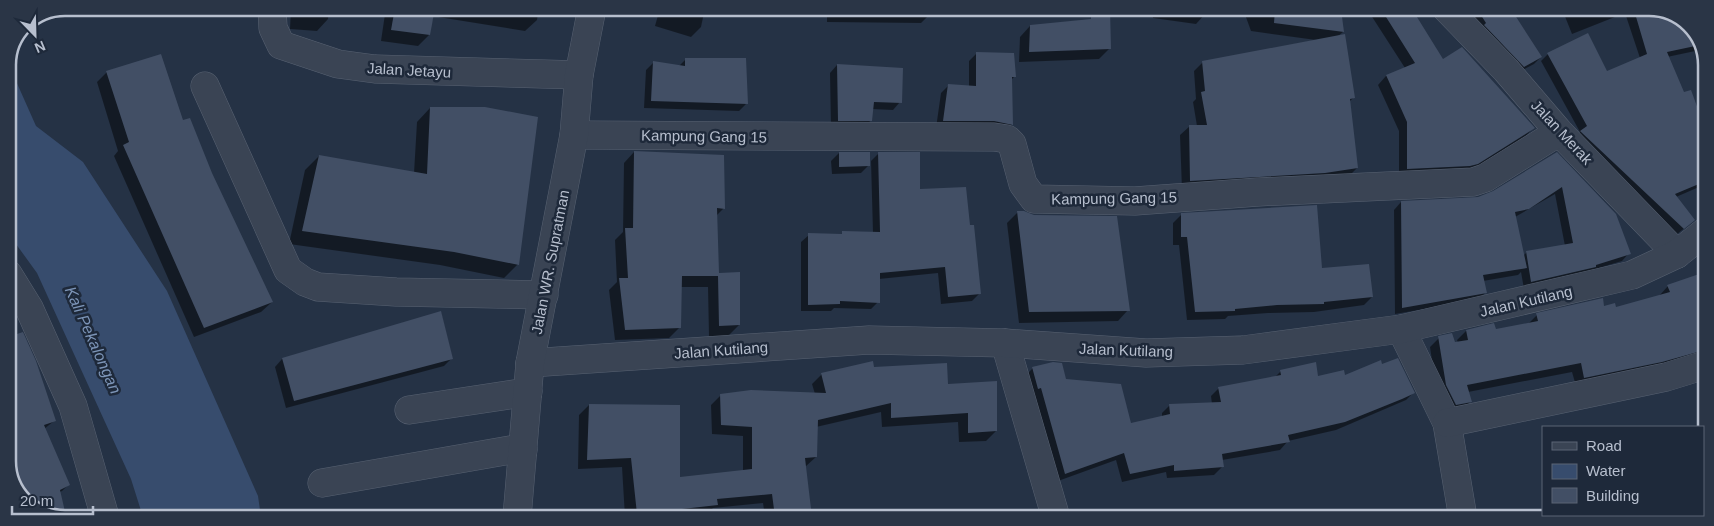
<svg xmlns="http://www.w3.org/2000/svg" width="1714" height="526" viewBox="0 0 1714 526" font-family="Helvetica,sans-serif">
<rect width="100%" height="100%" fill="#253245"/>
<path fill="#374c6d" d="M8,63L36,126L83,162L167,291L258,496L261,517H143L131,479L37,273L8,233Z"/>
<g fill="#0007" fill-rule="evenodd">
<path d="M291,8H539L537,20L525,31L432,16L429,35L418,46L381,41L385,14L329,9L328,19L317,31L290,29Z"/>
<path d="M660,8H705L701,27L691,37L655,26Z"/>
<path d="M753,8L931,9V13L921,23L827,22V14L753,10Z"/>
<path d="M1152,9H1206V13L1196,24L1153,18Z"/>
<path d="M1243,9H1340L1343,32L1338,36L1354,97L1349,102L1357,168L1348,177L1182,190L1180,135L1190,126H1197L1193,102L1196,99L1194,71L1203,62L1316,40L1251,31Z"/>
<path d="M1367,9H1410L1442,61L1533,128L1525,137L1469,172L1399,177V131L1378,85L1386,76L1405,68Z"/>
<path d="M1477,9L1541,57L1534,64L1517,73L1470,16Z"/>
<path d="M1562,9L1664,10L1694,30L1701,48L1700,50L1667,57L1683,93L1690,92L1706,134V184L1676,197L1687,226L1676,235L1574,138L1580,132L1541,61L1548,54L1607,72L1640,58L1625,13L1572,34Z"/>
<path d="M1030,26L1110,48L1099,59L1019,62L1020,37Z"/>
<path d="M976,54L1015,76L1011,80L1012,125L1004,132L936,128L941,93L949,85L969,87V61Z"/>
<path d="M686,59L746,104L739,111L644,108L646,70L653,63L679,66Z"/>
<path d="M837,65L900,102L893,110L872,109L871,120L864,128H831L830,73Z"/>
<path d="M107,72L182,122L272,302L261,312L194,337L114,156L118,151L97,82Z"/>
<path d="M430,108L518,264L504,278L440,265L289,244L305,170L319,156L414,173L417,122Z"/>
<path d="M634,152L724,208L716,216L718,275L739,325L728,336H709L708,287H680V327L669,338L615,340L609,290L617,282L615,240L623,232L624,163Z"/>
<path d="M839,153L868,166L861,173L832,174L831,161Z"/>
<path d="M879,153L919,190L980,293L972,301L941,304L938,273L879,279L878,302L871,309L834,308L831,311H801V242L809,235L873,233L871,161Z"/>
<path d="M1556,154L1629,253L1622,261L1592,270L1587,274L1524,289L1521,272L1518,275L1483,281L1486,292L1478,300L1395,314L1394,210L1401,202L1478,198L1494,192ZM1555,194L1565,246L1527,252L1523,256L1515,217Z"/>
<path d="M1018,212L1033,216L1128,310L1118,321L1019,323L1007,223Z"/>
<path d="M1181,215L1320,269L1372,297L1364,305L1314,312L1268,313L1228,316L1225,319L1187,320L1179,245H1173V223Z"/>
<path d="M1705,268V360L1576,386L1572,372L1468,392L1471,401L1462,410L1447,413L1437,394L1430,347L1439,338L1454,344L1458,343L1457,340L1466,331L1495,330L1528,324L1537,315L1603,307L1615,308L1659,296L1668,286L1693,278Z"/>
<path d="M441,313L452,358L444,366L286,408L275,367L282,359Z"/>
<path d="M22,333L54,421L44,429L68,485L62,491L33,505L20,496L8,464V339Z"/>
<path d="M1382,366L1413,393L1406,400L1336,430L1288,441L1280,450L1222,460V467L1214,475L1167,478L1166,472L1122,482L1116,460L1058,481L1025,376L1033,368L1065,380L1130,424L1162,417V413L1170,405L1212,404L1211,396L1219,388L1274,378L1281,371L1317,377H1344Z"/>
<path d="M873,368L947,385L996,431L986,441L959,442L958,422L882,427L881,412L816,427V457L805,467L810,517H765L763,503L713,508L707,514L679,517H625L622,467L578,469L579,415L589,405L678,478L743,472V436L712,434L711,405L721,395L815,394L812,384L822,374Z"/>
</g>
<g fill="#424f65">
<path d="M395,8H435L430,35L391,30Z"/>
<path d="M1091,9H1110L1111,49L1029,52L1030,25L1091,19Z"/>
<path d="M1275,9H1341L1344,32L1274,23Z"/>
<path d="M1381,9H1412L1443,59L1462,47L1535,128L1478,164L1470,166L1407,169V122L1386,75L1415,63Z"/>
<path d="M1477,9H1511L1542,57L1524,67L1484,25L1486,23Z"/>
<path d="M1634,10H1664L1694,30L1700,45L1667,52L1684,92L1691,90L1706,131V181L1675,194L1695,220L1684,229L1580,131L1587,126L1547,53L1588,33L1607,71L1647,54Z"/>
<path d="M1345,34L1355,98L1350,99L1358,168L1325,173L1190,181L1189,125H1207L1201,92L1205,91L1202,61Z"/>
<path d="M976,52L1014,53L1016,77H1012L1013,125L994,121H943L948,84L976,86Z"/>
<path d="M161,54L183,120L190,118L212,173L273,302L204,328L123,145L129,142L106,71Z"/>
<path d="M685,58H746L748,104L651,101L653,61L685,66Z"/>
<path d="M837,64L903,68L902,103L874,102L872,121H838Z"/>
<path d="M430,107H485L538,117L519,265L454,252L302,231L319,155L427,174Z"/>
<path d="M634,151L724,155L725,209L717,208L719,273L740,272V325L719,326L718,276H682L681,328L625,330L619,278H628L625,228H633Z"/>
<path d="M839,152H870V166L839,167Z"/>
<path d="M878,152H920V189L966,187L970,225H974L981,294L948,297L945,267L880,273V303L840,301V304L808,305V233L842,234V231L880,232Z"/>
<path d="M1557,152L1616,214L1631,254L1596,265V267L1531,282L1526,251L1573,243L1562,187L1529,209L1515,212L1527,268L1483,275L1487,293L1402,308L1401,201L1478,197L1493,191Z"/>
<path d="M1317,205L1322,268L1369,264L1373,297L1324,302V304L1277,305L1235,309V311L1195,312L1187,237H1181V213Z"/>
<path d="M1017,211H1024L1034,215L1117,216L1130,311L1029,312Z"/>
<path d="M1705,272V350L1662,362L1584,378L1581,363L1467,385L1472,402L1456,405L1446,385L1438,336L1452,333L1455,342L1468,340L1466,330L1494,323L1496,329L1538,321L1536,313L1603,298L1604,306L1615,303L1616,307L1670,292L1667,285Z"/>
<path d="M441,311L453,359L294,401L282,358Z"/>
<path d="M23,332L36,361L56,421L44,425L70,485L60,490L66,516H50L20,496L8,464V337Z"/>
<path d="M1398,358L1415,393L1402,399L1345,422L1288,435L1290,442L1222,454L1224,467L1174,471V465L1130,474L1124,453L1065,474L1041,388L1038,389L1032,367L1053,362L1062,363L1066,379L1121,384L1131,423L1170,414L1169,404L1221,402L1218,387L1281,375L1280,370L1316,362L1318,376L1344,370L1345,375L1381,360L1382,364Z"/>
<path d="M873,361L874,367L947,363L948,384L997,381V431L968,433V413L891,418V403L818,420L817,457L805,458L812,517H775L772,494L717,499L718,505L637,514L631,458L587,460L589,404L680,405V477L752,469V427L721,425L720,394L751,390L826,393L821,373Z"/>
</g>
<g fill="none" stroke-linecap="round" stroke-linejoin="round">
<defs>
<g id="minor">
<path d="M272,8L273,28L281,45L338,64L375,69L579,75"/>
<path d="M1447,9L1506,70L1559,132L1677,254"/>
<path d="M205,86L288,270L305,282L318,287L396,292L544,295"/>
<path d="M574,135L994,137L1007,139L1012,144L1023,184L1034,199L1135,201L1258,192L1473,182L1485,178L1559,132"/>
<path d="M8,274L29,308L73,406L105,517"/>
<path d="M1401,329L1447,423L1463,518"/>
<path d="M1005,343L1056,518"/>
<path d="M530,363L869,340L1005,343L1146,353L1243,350L1401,329L1632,275L1677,254L1706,231"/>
<path d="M409,410L528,392"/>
<path d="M1447,423L1666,377L1705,365"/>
<path d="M322,483L510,450H523"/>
<path d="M517,517L530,363L574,135L579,75L592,8"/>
</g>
</defs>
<use href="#minor" stroke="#586272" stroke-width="29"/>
<use href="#minor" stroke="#3a4454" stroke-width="28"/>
</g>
<g text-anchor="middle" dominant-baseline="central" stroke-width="5" stroke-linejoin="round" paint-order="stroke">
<g font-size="15" fill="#b7bfce" stroke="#1e293a">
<text transform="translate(409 70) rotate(3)">Jalan Jetayu</text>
<text transform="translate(1562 132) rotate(47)">Jalan Merak</text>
<text transform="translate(704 136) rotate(1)">Kampung Gang 15</text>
<text transform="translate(1114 198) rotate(-1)">Kampung Gang 15</text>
<text transform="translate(550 262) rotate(-79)">Jalan WR. Supratman</text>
<text transform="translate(1526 301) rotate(-13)">Jalan Kutilang</text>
<text transform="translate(721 350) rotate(-4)">Jalan Kutilang</text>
<text transform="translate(1126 350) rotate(2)">Jalan Kutilang</text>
</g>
<g font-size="16" font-style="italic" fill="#7c94b7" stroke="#1e293a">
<text transform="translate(93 340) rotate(66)">Kali Pekalongan</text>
</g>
</g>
<path d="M0 0H1714V526H0ZM65 16H1649A49 49 0 0 1 1698 65V461A49 49 0 0 1 1649 510H65A49 49 0 0 1 16 461V65A49 49 0 0 1 65 16Z" fill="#2a3546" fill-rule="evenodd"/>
<path fill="none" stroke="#b7bfce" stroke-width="2.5" d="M65 16H1649A49 49 0 0 1 1698 65V461A49 49 0 0 1 1649 510H65A49 49 0 0 1 16 461V65A49 49 0 0 1 65 16Z"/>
<rect x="1542" y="426" width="162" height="90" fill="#1e293a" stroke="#5b6575"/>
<rect x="1552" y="442" width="25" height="8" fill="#3a4454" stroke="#5b6575"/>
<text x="1586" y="451" font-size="15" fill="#b7bfce">Road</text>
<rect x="1552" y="464" width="25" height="15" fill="#374c6d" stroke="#5b6575"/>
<text x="1586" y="476" font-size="15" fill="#b7bfce">Water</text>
<rect x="1552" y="488" width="25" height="15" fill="#424f65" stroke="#5b6575"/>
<text x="1586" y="501" font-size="15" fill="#b7bfce">Building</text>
<g transform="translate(35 35) rotate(157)" stroke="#1e293a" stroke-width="4" paint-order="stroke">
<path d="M0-4L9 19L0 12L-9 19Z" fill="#b7bfce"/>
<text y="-8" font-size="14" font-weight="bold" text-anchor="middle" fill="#b7bfce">N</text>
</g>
<path d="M12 506v8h81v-8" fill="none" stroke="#b7bfce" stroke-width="2.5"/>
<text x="20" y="506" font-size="15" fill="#b7bfce" stroke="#1e293a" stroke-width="4" paint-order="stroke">20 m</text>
</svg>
